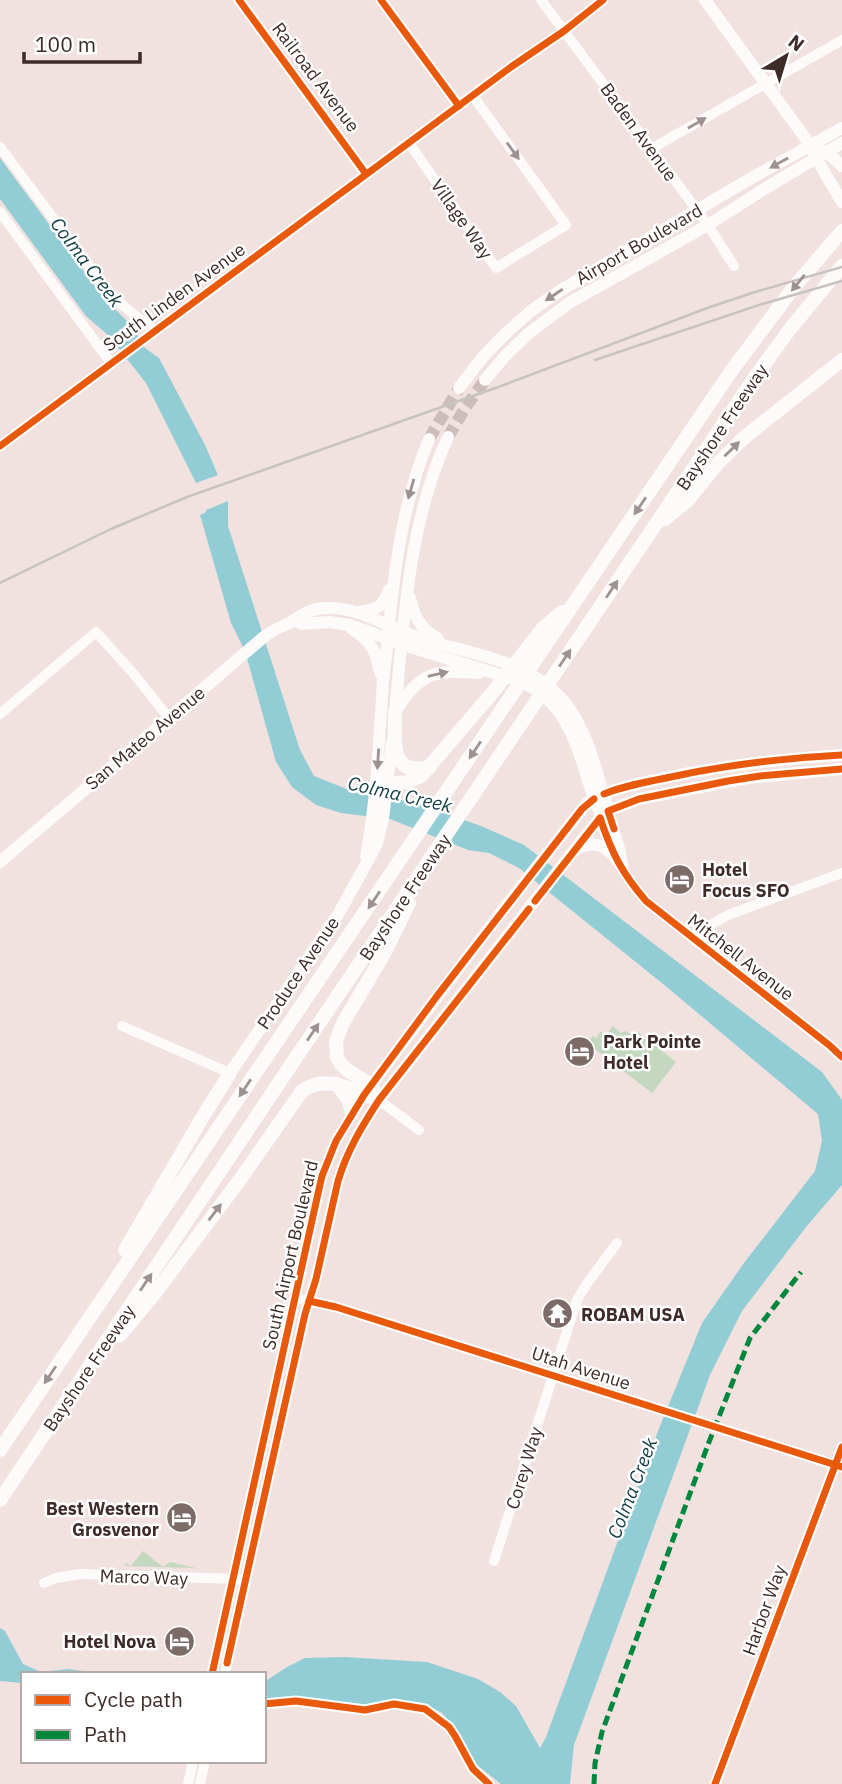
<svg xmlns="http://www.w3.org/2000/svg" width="842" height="1784" viewBox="0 0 842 1784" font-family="'IBM Plex Sans',sans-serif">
<rect width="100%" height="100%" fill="#f1e1df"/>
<g fill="#c4d7bf">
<path d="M613,1026L621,1033L625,1031L633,1035L637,1031L676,1062L652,1093L587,1043L593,1036L596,1038L601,1031L606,1035Z"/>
<path d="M143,1551L163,1567L170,1562L196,1568L124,1566L126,1563L131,1566Z"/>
</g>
<g fill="#92cdd6">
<path d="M0,158L102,296L132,326L145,348L159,358L205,445L218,475L196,483L146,383L109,336L86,316L0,199Z"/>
<path d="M228,501V526L300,750L314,776L354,792L413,802L481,826L524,845L822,1072L842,1100V1185L806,1227L742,1311L710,1375L574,1745L570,1784H501L472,1761L454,1727L442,1713L424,1704L393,1700L370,1705L300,1698L264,1700V1682L287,1667L305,1658L344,1657L427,1662L478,1679L500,1692L516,1706L540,1748L546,1737L660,1426L702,1323L744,1263L815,1171L822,1141L818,1114L668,988L519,868L489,853L468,850L390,819L341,813L316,805L292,787L276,762L245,651L231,623L200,515L206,512V510Z"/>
<path d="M0,1628L5,1631L23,1664L41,1672L68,1669L106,1674H23V1683L0,1681Z"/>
</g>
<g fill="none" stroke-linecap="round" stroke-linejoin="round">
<g stroke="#cdbdba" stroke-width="12" stroke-dasharray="12 6" stroke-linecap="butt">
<path d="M448,437L465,408L485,380"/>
<path d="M429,439L459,388"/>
</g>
<g stroke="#fdfafa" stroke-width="10">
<path d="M239,0L366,174"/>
<path d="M381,0L459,106"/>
<path d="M541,0L708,225L734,266"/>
<path d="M409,143L496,268L566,225L473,96"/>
<path d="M0,147L104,286L116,300L155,331"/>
<path d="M651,149L842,40"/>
<path d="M0,212L111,363"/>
<path d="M0,446L511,67L564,31L603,0"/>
<path d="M0,714L96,632L133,673L169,718"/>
<path d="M594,799L615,858L635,888L646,901L829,1045L842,1057"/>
<path d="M608,811L619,844L624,869"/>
<path d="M698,943L712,924L728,915L842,873"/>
<path d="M122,1026L230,1073"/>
<path d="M304,1300L336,1307L842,1467"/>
<path d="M494,1561L577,1300L586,1285L617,1243"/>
<path d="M44,1583L56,1578L80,1574L238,1579"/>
<path d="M212,1674L322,1176L336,1141L364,1095"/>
<path d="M225,1674L305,1314L316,1279L338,1181C347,1151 362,1126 379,1100L419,1130"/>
<path d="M188,1784L193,1761"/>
<path d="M200,1784L205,1761"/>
<path d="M715,1784L842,1447"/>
</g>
<g stroke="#fdfafa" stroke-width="12">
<path d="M705,0L811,146L816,158L842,202"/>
<path d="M821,150L827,152L842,166"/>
<path d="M485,380L505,356L529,333L569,303L708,225L769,186L842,143"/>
<path d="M459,388L482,358L506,333L531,311L561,290L748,180L842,128"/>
<path d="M410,598C414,617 421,629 438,639"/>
<path d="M359,612C378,609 382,608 389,590"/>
<path d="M293,620L302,624L329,622L350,625L410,647L516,680C526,684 536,689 544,696C574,721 582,764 594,799"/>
<path d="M352,629C363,636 372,644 376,656C378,663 378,668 381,674"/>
<path d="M397,709C421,671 436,670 479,673"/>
<path d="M394,721C404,625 407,526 448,437"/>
<path d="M576,850C592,840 604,844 615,858"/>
<path d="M366,856C377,798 379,739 383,681C385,663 388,645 389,627C395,562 404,500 429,439"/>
<path d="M0,862L265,636C274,629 284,626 293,621C304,613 313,608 327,608C359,607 383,625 412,635C463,654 523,656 562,699C587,727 598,775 608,811"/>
<path d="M230,1073L339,913L371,855L377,843L383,819L392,742"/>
<path d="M366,1092L498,916L587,803C610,788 638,784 664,778C725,765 780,759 842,755"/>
<path d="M379,1100L593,826L608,811L639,799L748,778L842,769"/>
</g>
<g stroke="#fdfafa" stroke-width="14">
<path d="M665,519L687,501L718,463L746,436L842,360"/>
<path d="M395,712C395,740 388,777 430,767"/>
<path d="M376,786L407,782L421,776L493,692L543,628L562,612"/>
<path d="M337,1084L349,1101L352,1114"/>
<path d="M379,1100L371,1085L347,1070L341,1064L337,1057L336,1041L343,1023L385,952L409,903"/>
<path d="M125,1250L205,1113L230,1073"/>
<path d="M120,1335L155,1293L239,1181L302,1091C328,1073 353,1091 379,1100"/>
<path d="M0,1450L732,370L794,287L842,231"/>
<path d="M0,1500L293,1062L755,377L790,329L842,266"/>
</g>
<g stroke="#c8c3c2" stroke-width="2.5">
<path d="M595,360L759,305L842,281"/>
<path d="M0,583L111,529L187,497L501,386L710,307L755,292L842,267"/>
</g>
<path stroke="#00873e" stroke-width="5" stroke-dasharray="10 5" stroke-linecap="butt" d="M594,1784L595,1763L602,1732L709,1442L750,1338L801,1272"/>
<defs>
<g id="cycleway">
<path d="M239,0L366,174"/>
<path d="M381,0L459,106"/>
<path d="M0,446L511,67L564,31L603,0"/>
<path d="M604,794C624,786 645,782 666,778C725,765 782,758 842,755"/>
<path d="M600,818C612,853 621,872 646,901L829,1045L842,1057"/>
<path d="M614,829L608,811L639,799L728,781L760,776L842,769"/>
<path d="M535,901L600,818"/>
<path d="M309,1301L336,1307L842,1467"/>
<path d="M227,1663L305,1314L316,1279L338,1181C347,1151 362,1126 379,1100L529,909"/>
<path d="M212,1674L317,1198L322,1176L336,1141L364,1095L437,996L582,809L594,799"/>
<path d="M264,1704L296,1701L365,1710L394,1704L425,1709L449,1727L455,1736L473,1769L489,1784"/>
<path d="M715,1784L842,1447"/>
</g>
</defs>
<use href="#cycleway" stroke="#fff" stroke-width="11"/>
<use href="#cycleway" stroke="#e8590c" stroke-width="7"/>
</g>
<defs><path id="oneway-solid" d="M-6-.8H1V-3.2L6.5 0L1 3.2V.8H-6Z" transform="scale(1.75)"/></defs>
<g fill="#9e9291">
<use href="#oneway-solid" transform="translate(697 123) rotate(-30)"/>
<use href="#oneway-solid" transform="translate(513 151) rotate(54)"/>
<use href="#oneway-solid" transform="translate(779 163) rotate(151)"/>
<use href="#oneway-solid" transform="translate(798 283) rotate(129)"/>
<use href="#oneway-solid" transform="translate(554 295) rotate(146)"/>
<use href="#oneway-solid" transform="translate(732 449) rotate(-44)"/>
<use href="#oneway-solid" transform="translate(411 489) rotate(106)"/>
<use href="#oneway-solid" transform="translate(640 506) rotate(124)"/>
<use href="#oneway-solid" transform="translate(612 589) rotate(-56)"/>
<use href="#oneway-solid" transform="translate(565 658) rotate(-56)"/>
<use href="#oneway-solid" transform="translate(438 674) rotate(-13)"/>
<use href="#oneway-solid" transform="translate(475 750) rotate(124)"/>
<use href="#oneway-solid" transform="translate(378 759) rotate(94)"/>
<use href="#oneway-solid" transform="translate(374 900) rotate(124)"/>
<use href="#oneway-solid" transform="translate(313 1032) rotate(-56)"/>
<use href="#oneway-solid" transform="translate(245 1088) rotate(124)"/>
<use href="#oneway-solid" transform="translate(215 1212) rotate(-53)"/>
<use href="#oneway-solid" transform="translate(146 1282) rotate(-56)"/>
<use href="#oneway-solid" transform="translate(50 1375) rotate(124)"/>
</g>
<defs>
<symbol id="hotel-disc" viewBox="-11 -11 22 22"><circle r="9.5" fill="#7d6b68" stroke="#fff"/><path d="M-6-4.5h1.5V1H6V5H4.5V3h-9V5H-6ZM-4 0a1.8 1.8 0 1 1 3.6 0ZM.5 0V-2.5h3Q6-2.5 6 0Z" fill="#fff"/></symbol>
<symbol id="temple-disc" viewBox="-11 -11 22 22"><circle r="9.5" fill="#7d6b68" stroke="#fff"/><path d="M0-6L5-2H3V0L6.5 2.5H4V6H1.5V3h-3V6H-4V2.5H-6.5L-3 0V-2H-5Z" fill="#fff"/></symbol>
</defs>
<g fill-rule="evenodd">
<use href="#hotel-disc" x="662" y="862" width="35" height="35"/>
<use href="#hotel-disc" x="562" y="1034" width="35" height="35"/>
<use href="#temple-disc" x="540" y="1296" width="35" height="35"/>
<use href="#hotel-disc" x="164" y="1500" width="35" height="35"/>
<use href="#hotel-disc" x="162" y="1624" width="35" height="35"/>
</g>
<g text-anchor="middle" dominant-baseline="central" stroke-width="5" stroke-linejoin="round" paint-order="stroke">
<g font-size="18" fill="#3e2b28" stroke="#fff">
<text transform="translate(316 77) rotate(53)">Railroad Avenue</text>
<text transform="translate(639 132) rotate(54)">Baden Avenue</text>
<text transform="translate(462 219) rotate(55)">Village Way</text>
<text transform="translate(639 244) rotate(-30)">Airport Boulevard</text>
<text transform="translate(174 297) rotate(-36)">South Linden Avenue</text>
<text transform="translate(722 427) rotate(-56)">Bayshore Freeway</text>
<text transform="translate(145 738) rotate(-40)">San Mateo Avenue</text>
<text transform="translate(405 897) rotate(-56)">Bayshore Freeway</text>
<text transform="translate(741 957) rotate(38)">Mitchell Avenue</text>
<text transform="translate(298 973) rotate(-56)">Produce Avenue</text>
<text transform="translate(290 1255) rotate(-77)">South Airport Boulevard</text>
<text transform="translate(89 1368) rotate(-56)">Bayshore Freeway</text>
<text transform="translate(581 1368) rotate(18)">Utah Avenue</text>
<text transform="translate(524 1468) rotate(-73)">Corey Way</text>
<text transform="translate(144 1577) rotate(2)">Marco Way</text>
<text transform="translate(764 1610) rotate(-70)">Harbor Way</text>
</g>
<g font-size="18" font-weight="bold" fill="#3e2b28" stroke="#fff" text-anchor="start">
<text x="702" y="869">Hotel<tspan x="702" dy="21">Focus SFO</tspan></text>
<text x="603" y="1041">Park Pointe<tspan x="603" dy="21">Hotel</tspan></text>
<text x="581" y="1314">ROBAM USA</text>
<text x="159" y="1508" text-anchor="end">Best Western<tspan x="159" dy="21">Grosvenor</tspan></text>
<text x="156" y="1641" text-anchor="end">Hotel Nova</text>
</g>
<g font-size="19" font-style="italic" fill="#113d43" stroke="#fff">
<text transform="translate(87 262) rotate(53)">Colma Creek</text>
<text transform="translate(400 794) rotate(13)">Colma Creek</text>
<text transform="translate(632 1488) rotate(-69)">Colma Creek</text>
</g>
</g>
<rect x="21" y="1672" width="245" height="91" fill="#ffffff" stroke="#b2aaa9" stroke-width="2"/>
<rect x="35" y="1695" width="35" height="10" fill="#e8590c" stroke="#b2aaa9" stroke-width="2"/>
<text x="84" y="1707" font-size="21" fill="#3e2b28">Cycle path</text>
<rect x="35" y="1730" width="35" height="10" fill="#00873e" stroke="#b2aaa9" stroke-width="2"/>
<text x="84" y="1742" font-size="21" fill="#3e2b28">Path</text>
<g transform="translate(786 56) rotate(38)" stroke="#ffffff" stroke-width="5" paint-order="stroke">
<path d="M0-5L12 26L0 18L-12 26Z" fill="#3e2b28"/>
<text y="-10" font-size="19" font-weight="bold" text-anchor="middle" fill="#3e2b28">N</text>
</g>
<path d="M24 52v10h116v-10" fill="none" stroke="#3e2b28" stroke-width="3.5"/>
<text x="35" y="52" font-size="21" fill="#3e2b28" stroke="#ffffff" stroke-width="5" paint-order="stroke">100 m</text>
</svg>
